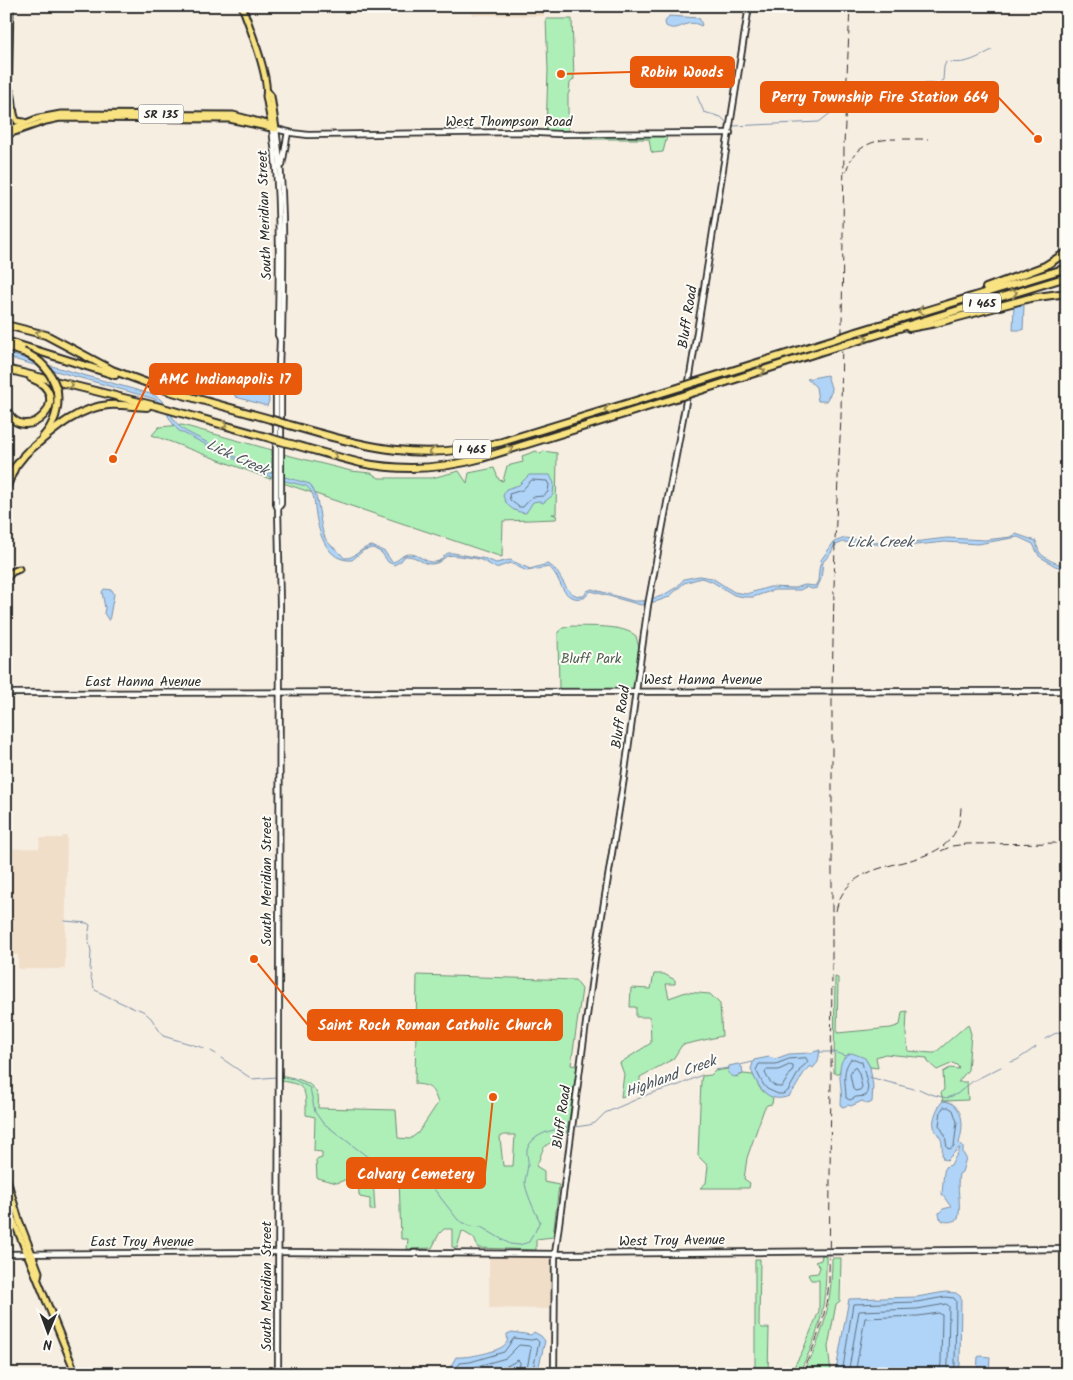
<svg xmlns="http://www.w3.org/2000/svg" width="1073" height="1380" viewBox="0 0 1073 1380" font-family="Kalam,sans-serif">
<rect width="100%" height="100%" fill="#f7eee2"/>
<filter id="ink" filterUnits="userSpaceOnUse"><feTurbulence type="fractalNoise" baseFrequency=".02" numOctaves="2"/><feDisplacementMap in="SourceGraphic" scale="10" xChannelSelector="R" yChannelSelector="G"/><feConvolveMatrix kernelMatrix="1 2 1 2 8 2 1 2 1" color-interpolation-filters="sRGB"/></filter>
<g filter="url(#ink)">
<g fill="#f0dec9">
<path d="M472,6H544V16L472,15Z"/>
<path d="M63,836H67L65,969H18V955H10L6,953V849L39,848L40,838H62Z"/>
<path d="M489,1254L553,1255L552,1309L489,1308Z"/>
</g>
<g fill="#aeefb8" stroke="#6c8d72" fill-rule="evenodd">
<path d="M546,19H572L574,79L570,83L569,93L568,94V132H546L548,70Z"/>
<path d="M584,136H667L663,152L653,153L651,151L649,139H584Z"/>
<path d="M182,425L272,450V473L270,479L152,435L159,427Z"/>
<path d="M536,451L541,454L543,451L557,453L556,514H552L557,516L556,519L503,521L502,557L283,483V454L351,471L371,473L379,478H432L459,471L467,483L469,473L494,468L499,480L503,481L507,466L523,462L522,456Z"/>
<path d="M572,626C590,627 622,624 636,636L640,652L633,689L559,690L558,632L563,628Z"/>
<path d="M654,974H664L675,980V984H666L669,998L686,992L710,994L720,1004L722,1036L682,1045L673,1059L640,1077V1091L621,1097L624,1074L620,1063L651,1043L650,1017H636V1007H630L631,988L651,989Z"/>
<path d="M417,975L575,980L582,989L571,1065L577,1066L567,1133L560,1131L558,1141C539,1144 544,1153 536,1166L544,1171V1182L559,1185L553,1237L536,1239V1250L478,1248L474,1238L462,1231L457,1248L452,1247V1229H444L439,1234L432,1248L407,1249L408,1239H401L399,1177L373,1178L375,1210H370V1199L360,1197L359,1194L358,1167H348L347,1179L337,1183L317,1178L316,1160L322,1158V1152L314,1151L315,1117L306,1115C306,1091 307,1084 281,1081L280,1075C293,1078 313,1080 318,1096C319,1099 318,1105 318,1108L396,1110L398,1138L410,1139L418,1133L438,1103C433,1088 430,1085 415,1084ZM504,1135H515L513,1166H503L500,1137Z"/>
<path d="M835,977L838,978L837,1033L891,1028L900,1025L902,1012L907,1011L906,1034L908,1051L932,1053H935L968,1024L971,1034L968,1070L958,1082H967L968,1100L943,1101L941,1092L944,1090L943,1072L950,1068L959,1069L958,1066L953,1063L937,1070L928,1062L927,1058L885,1054L876,1057L878,1068L870,1067L866,1060L848,1054L843,1061L839,1073H834Z"/>
<path d="M728,1069L737,1077L743,1074L753,1075C760,1086 758,1092 773,1096L772,1104L767,1105L764,1109L747,1158L744,1179L750,1183L749,1188H700L706,1183L708,1166L698,1156L701,1081L702,1076L711,1075L715,1071Z"/>
<path d="M826,1254C827,1300 821,1334 798,1374H790L803,1350L819,1311V1280H811L808,1275L809,1274L818,1273L820,1267L815,1262L821,1260L822,1255Z"/>
<path d="M832,1258H841L840,1301L836,1304L828,1347L831,1374H802C824,1338 832,1299 832,1258Z"/>
<path d="M757,1259H760L759,1325L762,1328H769L768,1374H755V1260Z"/>
</g>
<g fill="#afd4f8" stroke="#7a90a6">
<path d="M669,16L699,18L702,25L701,26C686,17 679,34 666,26L665,22Z"/>
<path d="M1014,305H1024L1023,330H1013Z"/>
<path d="M6,353L154,395C169,402 171,422 185,431L263,471L310,484C321,499 318,521 325,538C329,546 339,550 344,558C356,559 360,547 372,546L385,552L392,562C400,561 401,554 409,554C419,553 427,566 439,561C442,559 444,555 448,553H453L486,559L496,563L510,560L530,569L547,564C564,570 562,598 584,596L587,591L592,589L633,601H642L662,596L677,587L684,579L699,576L712,578L734,592L746,594L770,587L794,588L805,585L815,586L818,581L819,570L821,560L834,542L845,538L873,542L905,543L947,538L985,540L1011,537L1016,534L1036,541C1037,545 1038,550 1040,553C1046,559 1059,566 1067,565V569L1055,566L1039,556L1033,544L1018,537L978,544L945,542L906,546L843,542L834,546L831,553L823,562L821,579L817,588L812,589L806,587L800,590H774L753,597H744L734,595L711,581L701,578L684,583L669,597L658,601L641,605L591,591L584,598C559,602 563,578 549,567L527,571L510,563L496,568C490,565 485,561 478,559C474,558 450,554 447,556C441,560 439,564 430,564C419,563 419,556 405,556L401,561L394,565L388,562L382,553L373,548L364,550L352,560C328,562 319,535 316,515C314,505 316,493 306,486L273,478L179,431C169,422 166,407 155,399L6,357Z"/>
<path d="M827,375L832,391L826,401H818L816,387L807,379Z"/>
<path d="M264,379L268,383L269,401L267,406L236,397L234,395L254,388Z"/>
<path d="M529,475H550L554,483L553,495L543,503L538,501L533,502L526,513C514,512 507,507 503,496L506,489L519,485Z"/>
<path d="M104,589L112,590L114,594L109,621L104,613L105,608L102,592Z"/>
<path d="M820,1050L818,1062L813,1068L810,1066C801,1074 798,1087 789,1096C768,1105 757,1086 751,1069L754,1060L769,1057L775,1059L789,1054L810,1053Z"/>
<path d="M852,1053L865,1058L870,1067L873,1086L872,1102L868,1104L862,1101L851,1106L848,1105L843,1107L841,1106C841,1101 842,1095 841,1089C840,1077 836,1057 852,1053Z"/>
<path d="M738,1064L742,1067L743,1074L734,1077L728,1073L729,1066Z"/>
<path d="M943,1101C965,1103 964,1127 959,1143L963,1147V1153L966,1158L962,1172L959,1174C956,1189 962,1204 958,1219C950,1223 939,1224 939,1213L943,1209L951,1207L942,1194C943,1185 943,1175 945,1167L951,1165C953,1159 958,1155 960,1148H959L947,1160L943,1159C941,1154 943,1150 942,1144C942,1137 935,1133 934,1126C932,1120 938,1105 943,1101Z"/>
<path d="M945,1292L956,1293L961,1297L960,1365L957,1374H837L836,1370L849,1299L917,1297Z"/>
<path d="M512,1332L531,1335L534,1332L541,1336L545,1341L537,1374H441L447,1373L456,1357C466,1358 503,1352 507,1342C508,1339 507,1337 507,1334Z"/>
<path d="M980,1356L990,1357L989,1374H977L978,1357Z"/>
</g>
<g fill="none" stroke-linecap="round" stroke-linejoin="round">
<g stroke="#606f7d" stroke-width="1">
<path d="M532,480L547,481L549,485L548,492L543,496L532,497L523,507H519L510,500L509,494L522,490Z"/>
<path d="M806,1058L808,1062L801,1068L788,1091L783,1094H778L767,1089L763,1084L756,1070L759,1064H776L789,1059Z"/>
<path d="M851,1059H855L862,1062L868,1087L866,1096L856,1097L850,1100L846,1098C846,1084 841,1071 851,1059Z"/>
<path d="M790,1065L793,1066V1069L782,1087C773,1088 769,1081 765,1073L766,1070H778Z"/>
<path d="M855,1067L859,1073L862,1087L860,1090L855,1091L853,1089L850,1074L853,1068Z"/>
<path d="M944,1107H948L953,1110L957,1122L954,1146L950,1149L947,1148L945,1135L939,1125L941,1111Z"/>
<path d="M453,1374L460,1363L470,1362L504,1352L514,1338L531,1340L536,1339L539,1342L532,1374"/>
<path d="M460,1374L464,1369L471,1368L506,1358L519,1345L529,1346L531,1348L526,1374"/>
<path d="M479,1374L507,1366L518,1360L520,1362L519,1374"/>
<path d="M842,1374L853,1304L917,1302L945,1297L954,1298L956,1301L955,1364L953,1374"/>
<path d="M848,1374L859,1311L917,1309L946,1304L949,1306L948,1364L947,1374"/>
<path d="M855,1374L865,1318L918,1316L939,1313L942,1315L941,1363L939,1374"/>
</g>
<g stroke="#7a90a6" stroke-width="1">
<path d="M950,62C967,65 978,57 992,50"/>
<path d="M941,81L943,80L944,67L946,62"/>
<path d="M697,96L704,112L721,117L728,124"/>
<path d="M848,100L864,92L883,91L892,89L898,85L912,83L923,84L935,83"/>
<path d="M733,126L819,122L842,104"/>
<path d="M65,921L87,923L90,925L89,931"/>
<path d="M89,934V940"/>
<path d="M89,943L91,951L90,971"/>
<path d="M90,974L94,988"/>
<path d="M95,990L111,998"/>
<path d="M113,999L135,1009"/>
<path d="M138,1009L143,1011L151,1018L163,1036L204,1048"/>
<path d="M1045,1039L1054,1034L1067,1029"/>
<path d="M211,1051L216,1054"/>
<path d="M819,1052H834L846,1056"/>
<path d="M221,1058L252,1079L276,1077"/>
<path d="M1011,1062L1017,1060L1036,1047"/>
<path d="M740,1065L753,1062"/>
<path d="M715,1070L729,1068"/>
<path d="M869,1077L914,1089"/>
<path d="M282,1078L295,1080L310,1088L315,1112L322,1122L373,1161L384,1163L400,1161L410,1164L419,1170L458,1220L470,1226L481,1227L510,1244L519,1245L526,1243L529,1242L533,1234"/>
<path d="M919,1089L930,1094L947,1098L957,1094L973,1081L1001,1067"/>
<path d="M575,1127L589,1125L595,1123L605,1113L649,1094L679,1085L702,1075"/>
<path d="M565,1128L568,1127"/>
<path d="M535,1232L540,1221C536,1215 524,1188 525,1181C526,1176 527,1171 528,1165C529,1160 526,1155 527,1150C531,1136 547,1131 559,1129"/>
</g>
<defs>
<g id="secondary">
<path d="M272,128C281,197 279,266 278,335L280,339L279,368L277,371L276,383V504L278,508L280,605L278,1374"/>
<path d="M282,165L288,132"/>
<path d="M280,339L282,336C283,267 286,197 276,129L292,133L308,135L521,132L558,134L730,133"/>
<path d="M278,508L281,504V371L279,368"/>
<path d="M6,693L1067,691"/>
<path d="M6,1192L15,1209"/>
<path d="M6,1254L278,1252L561,1254L1067,1249"/>
<path d="M554,1374L555,1254L593,971L624,778L648,605L685,407L749,6"/>
</g>
<g id="primary">
<path d="M242,6C249,25 270,78 266,96L272,128"/>
<path d="M9,89C16,99 10,111 17,121L24,122"/>
<path d="M6,131L39,118L61,114L233,115L267,124L272,128"/>
<path d="M6,135L46,121L60,118L229,119L276,129L271,96L267,91"/>
<path d="M6,194L10,6"/>
<path d="M6,579L12,572L19,569"/>
<path d="M6,1176L19,1220L39,1272L38,1277"/>
<path d="M6,1202L76,1374"/>
</g>
<g id="motorway">
<path d="M986,288L1045,266L1067,252"/>
<path d="M6,325L46,335L112,370L169,391L270,419"/>
<path d="M909,328L936,323L1030,298L1067,293"/>
<path d="M850,334L1067,268"/>
<path d="M6,341L115,375"/>
<path d="M850,343L1067,277"/>
<path d="M6,347L23,352"/>
<path d="M6,369L156,406L270,438"/>
<path d="M696,382L835,339"/>
<path d="M695,392L835,347"/>
<path d="M6,409C24,450 79,396 31,378"/>
<path d="M286,424C366,447 419,463 502,442L681,387"/>
<path d="M43,437C55,424 59,408 57,391"/>
<path d="M287,443C311,449 336,457 361,463C401,471 442,469 482,458L679,397"/>
<path d="M24,455C48,435 76,407 109,405C122,404 134,407 147,407"/>
<path d="M6,488L15,467L27,452"/>
</g>
</defs>
<use href="#secondary" stroke="#2b2b2b" stroke-width="8"/>
<use href="#primary" stroke="#2b2b2b" stroke-width="9"/>
<use href="#motorway" stroke="#2b2b2b" stroke-width="10"/>
<use href="#secondary" stroke="#fdfcf7" stroke-width="4.5"/>
<use href="#primary" stroke="#f8e281" stroke-width="5"/>
<use href="#motorway" stroke="#f8e281" stroke-width="6"/>
<g stroke="#2b2b2b" stroke-width="1" stroke-dasharray="8 4" stroke-linecap="butt">
<path d="M903,139H928"/>
<path d="M846,172C852,148 872,139 896,139"/>
<path d="M941,851L952,846L967,844L1067,843"/>
<path d="M836,911C850,841 959,885 961,807"/>
<path d="M800,1374C817,1345 826,1315 829,1282L832,972V691L835,541L841,417L844,146L850,6"/>
</g>
<defs>
<g id="motorway-bridge">
<path d="M835,339L850,334"/>
<path d="M835,347L850,343"/>
<path d="M23,352C41,359 52,372 57,391"/>
<path d="M681,387L696,382"/>
<path d="M679,397L695,392"/>
<path d="M270,419L286,424"/>
<path d="M270,438L287,443"/>
</g>
</defs>
<use href="#motorway-bridge" stroke="#2b2b2b" stroke-width="10" stroke-linecap="butt"/>
<use href="#motorway-bridge" stroke="#f8e281" stroke-width="6"/>
</g>
<defs><path id="oneway-chevron" d="M-2-3.5L2.5 0L-2 3.5" fill="none" stroke-width="1.6" stroke-linecap="round" stroke-linejoin="round" transform="scale(1.25)"/></defs>
<g stroke="#928656">
<use href="#oneway-chevron" transform="translate(1014 293) rotate(-17)"/>
<use href="#oneway-chevron" transform="translate(921 311) rotate(163)"/>
<use href="#oneway-chevron" transform="translate(39 333) rotate(-162)"/>
<use href="#oneway-chevron" transform="translate(865 338) rotate(-16)"/>
<use href="#oneway-chevron" transform="translate(762 371) rotate(-18)"/>
<use href="#oneway-chevron" transform="translate(70 385) rotate(14)"/>
<use href="#oneway-chevron" transform="translate(607 410) rotate(163)"/>
<use href="#oneway-chevron" transform="translate(224 425) rotate(15)"/>
<use href="#oneway-chevron" transform="translate(510 449) rotate(-16)"/>
<use href="#oneway-chevron" transform="translate(432 452) rotate(178)"/>
<use href="#oneway-chevron" transform="translate(334 456) rotate(15)"/>
</g>
</g>
<g text-anchor="middle" dominant-baseline="central" stroke-width="4" stroke-linejoin="round" paint-order="stroke">
<g fill="#fdfcf7" stroke="#6a6a68" stroke-width="1">
<rect x="138.5" y="104.5" width="45" height="19" rx="4"/>
<rect x="963" y="293.5" width="38" height="19" rx="4"/>
<rect x="453" y="439.5" width="38" height="19" rx="4"/>
</g>
<g font-size="12" font-weight="bold" fill="#2b2b2b">
<text x="161" y="114">SR 135</text>
<text x="982" y="303">I 465</text>
<text x="472" y="449">I 465</text>
</g>
<g font-size="14" fill="#2b2b2b" stroke="#fdfcf7">
<text x="509" y="122">West Thompson Road</text>
<text transform="translate(265 215) rotate(-92)">South Meridian Street</text>
<text transform="translate(688 317) rotate(-81)">Bluff Road</text>
<text x="703" y="680">West Hanna Avenue</text>
<text x="143" y="682">East Hanna Avenue</text>
<text transform="translate(621 717) rotate(-82)">Bluff Road</text>
<text transform="translate(267 881) rotate(-90)">South Meridian Street</text>
<text transform="translate(562 1117) rotate(-82)">Bluff Road</text>
<text transform="translate(672 1241) rotate(-1)">West Troy Avenue</text>
<text x="142" y="1242">East Troy Avenue</text>
<text transform="translate(267 1286) rotate(-90)">South Meridian Street</text>
</g>
<g font-size="14" fill="#4c5c4e" stroke="#fdfcf7">
<text x="591" y="659">Bluff Park</text>
</g>
<g font-size="15" font-style="italic" fill="#4c555e" stroke="#fdfcf7">
<text transform="translate(237 458) rotate(25)">Lick Creek</text>
<text x="880" y="543">Lick Creek</text>
<text transform="translate(671 1077) rotate(-20)">Highland Creek</text>
</g>
</g>
<path fill="none" stroke="#e8590c" stroke-width="2" d="M561 74L631 72M1038 139L998 97M113 459L150 379M254 959L308 1025M493 1097L485 1173"/>
<g fill="#e8590c" stroke="#fdfcf7" stroke-width="2">
<circle cx="561" cy="74" r="5"/>
<circle cx="1038" cy="139" r="5"/>
<circle cx="113" cy="459" r="5"/>
<circle cx="254" cy="959" r="5"/>
<circle cx="493" cy="1097" r="5"/>
</g>
<g fill="#e8590c" stroke="#e8590c" stroke-width="2">
<rect x="631" y="57" width="103" height="30" rx="5"/>
<rect x="761" y="82" width="237" height="30" rx="5"/>
<rect x="150" y="364" width="151" height="30" rx="5"/>
<rect x="308" y="1010" width="254" height="30" rx="5"/>
<rect x="347" y="1158" width="138" height="30" rx="5"/>
</g>
<g font-size="15" text-anchor="middle" font-weight="bold" fill="#fff">
<text x="682" y="77">Robin Woods</text>
<text x="880" y="102">Perry Township Fire Station 664</text>
<text x="225" y="384">AMC Indianapolis 17</text>
<text x="435" y="1030">Saint Roch Roman Catholic Church</text>
<text x="416" y="1179">Calvary Cemetery</text>
</g>
<rect width="1073" height="1380" fill="none" stroke="#fdfcf7" stroke-width="25"/>
<rect x="12" y="12" width="1048" height="1355" fill="none" stroke="#2b2b2b" stroke-width="2" filter="url(#ink)"/>
<g transform="translate(48 1332) rotate(181)" stroke="#fdfcf7" stroke-width="4" paint-order="stroke">
<path d="M0-4L9 19L0 12L-9 19Z" fill="#2b2b2b"/>
<text y="-8" font-size="14" font-weight="bold" text-anchor="middle" fill="#2b2b2b">N</text>
</g>
</svg>
